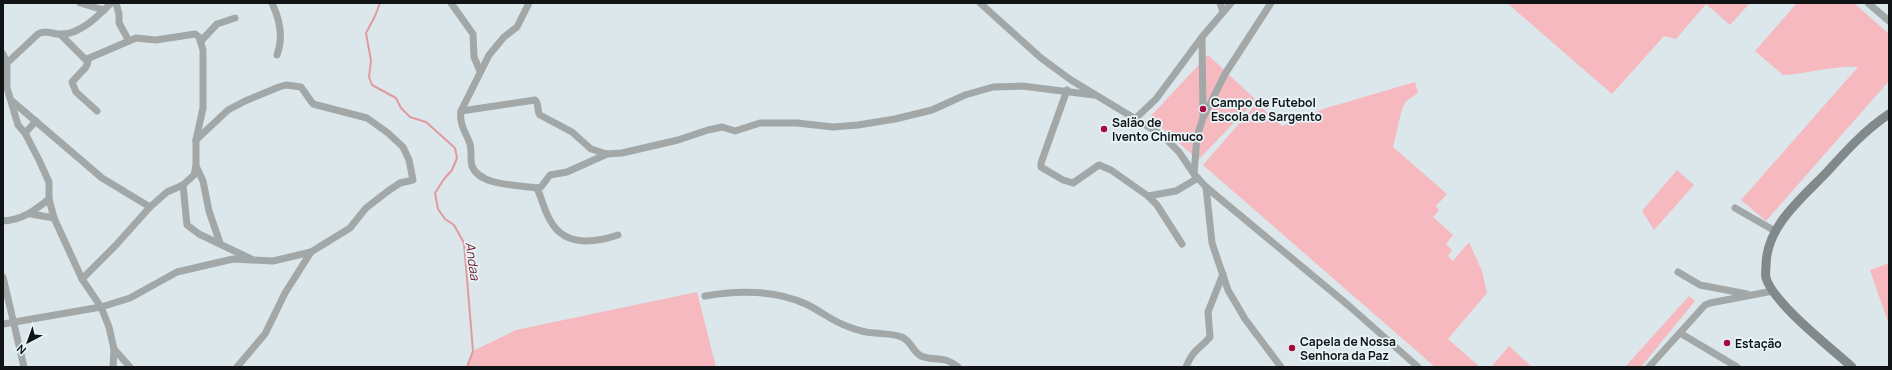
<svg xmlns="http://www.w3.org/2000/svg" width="1892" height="370" viewBox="0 0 1892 370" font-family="Manrope,sans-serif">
<rect width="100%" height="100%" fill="#dbe7ea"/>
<g fill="#f6b9bf">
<path d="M1507,3H1750L1730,25L1706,4L1676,39L1664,36L1612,94Z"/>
<path d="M1797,3H1854L1889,34V81L1766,221L1741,200L1858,67C1833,65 1808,74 1783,75L1755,51Z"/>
<path d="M1208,55L1256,100L1198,160L1150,117Z"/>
<path d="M1415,82L1418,93L1406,101L1402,109L1393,147L1447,194L1436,206L1439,210L1433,217L1453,235L1446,244L1452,250L1448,256L1453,261L1469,242L1482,271L1487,293L1448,339L1480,367H1435L1203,165L1257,103L1282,126L1323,109Z"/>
<path d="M1677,170L1694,185L1654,230L1642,211Z"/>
<path d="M1889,263V325L1870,270Z"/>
<path d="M697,292L716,367H467L473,351L516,330Z"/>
<path d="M1689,296L1695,301L1641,367H1625Z"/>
<path d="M1509,346L1532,367H1491Z"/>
</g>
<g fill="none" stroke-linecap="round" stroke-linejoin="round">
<path stroke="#e19aa2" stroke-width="2" d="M380,3L375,16L366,33L371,61L369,77L372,85L396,98L401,108L410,117L426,122L455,148L457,158L452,170L444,179L435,193L438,209L445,219L454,225L464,243L473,351L467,367"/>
<g stroke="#a2a7a8" stroke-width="7">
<path d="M80,3L104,10"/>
<path d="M111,3C99,15 81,34 62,34C53,35 46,29 38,34L7,63V88L18,125L25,133L39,160L49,182V199L54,218L82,279L101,307L109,327L114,349L113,367"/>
<path d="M116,3L119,14V23L129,41"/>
<path d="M272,3C280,20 284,37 277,55"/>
<path d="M451,3L473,34L474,57L480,71"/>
<path d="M529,3L517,27L504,37L489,55L461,111C459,125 466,132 470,144C472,151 470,158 472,166C479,186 519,185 537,188L541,187L550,175L567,172L607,154"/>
<path d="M980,3L1041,58L1071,80L1162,135L1179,152L1194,174L1206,187L1348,305L1418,367"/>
<path d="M1220,3L1223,12"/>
<path d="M1868,3L1889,21"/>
<path d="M61,35L88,62L86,67L72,82L76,92L97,111"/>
<path d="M1202,37L1203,115"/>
<path d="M201,41L217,24L235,18"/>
<path d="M3,54L7,63"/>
<path d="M1067,90L1041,163V167L1063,180L1073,183L1099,165L1111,170L1148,196L1157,205L1182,244"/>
<path d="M12,101L102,178L150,207"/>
<path d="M461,111L535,100C540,104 536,110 540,115L572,132L591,149L607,154L622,153L678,140L708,130L722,127L735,131L760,123H797L833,127L858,125L895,119L932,110L965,95L993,87L1022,86L1094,95"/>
<path d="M1136,118L1156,99L1202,37L1231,3"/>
<path d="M25,133L36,121"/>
<path d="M196,140L228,110L245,101L279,87L286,85L301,87L313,104L367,118L388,133L403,147L409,160L413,180L400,183L388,191L366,208L350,228L311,252L285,293L265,334L237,367"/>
<path d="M196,166L203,181L209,211L220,243"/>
<path d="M1194,174L1197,136L1203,118L1225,74L1271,3"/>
<path d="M183,185L187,225L199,234L251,259"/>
<path d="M1206,187L1212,243L1228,290L1245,319L1281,367"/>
<path d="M537,188C542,199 544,210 550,220C564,247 594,243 618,235"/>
<path d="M1148,196L1176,191L1198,178"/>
<path d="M1735,208L1775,231"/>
<path d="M31,214L54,218"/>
<path d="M3,221C22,220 34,211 49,199"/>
<path d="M1678,272L1700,285L1747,294"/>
<path d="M3,277L24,367"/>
<path d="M82,279L116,245L150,207L167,192L183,185L194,175L196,166V140L203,108V50L199,37L195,34L156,40L136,38L87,59"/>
<path d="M705,296C737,290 776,290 806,304C821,311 833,322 849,327C857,330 867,333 875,333C884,334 894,334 902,337C911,341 913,352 921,356C936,362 941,354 958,367"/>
<path d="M3,324L101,307L130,298L177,272L233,259L273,261L311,252"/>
<path d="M1680,333L1737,367"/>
<path d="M114,349L130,367"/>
<path d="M1186,367C1193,349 1199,350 1210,337L1208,312L1223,274"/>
<path d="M1649,367L1705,305L1710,303L1773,291"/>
</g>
<path stroke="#82898b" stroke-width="9" d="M1852,367C1830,347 1774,304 1766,278C1765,274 1766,269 1766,266C1766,226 1802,198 1827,172C1846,151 1865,130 1889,114"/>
</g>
<g fill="#a50b3d" stroke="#e8f4f8" stroke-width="1.5">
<circle cx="1203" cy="109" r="4"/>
<circle cx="1104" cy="129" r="4"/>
<circle cx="1727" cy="343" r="4"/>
<circle cx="1292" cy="348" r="4"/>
</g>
<g text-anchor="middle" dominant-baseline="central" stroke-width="3.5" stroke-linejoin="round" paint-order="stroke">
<g font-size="12" font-weight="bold" fill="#101415" stroke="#e8f4f8" text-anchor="start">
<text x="1211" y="102">Campo de Futebol<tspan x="1211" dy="14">Escola de Sargento</tspan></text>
<text x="1112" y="122">Salão de<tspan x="1112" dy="14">Ivento Chimuco</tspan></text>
<text x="1300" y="341">Capela de Nossa<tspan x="1300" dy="14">Senhora da Paz</tspan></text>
<text x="1735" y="343">Estação</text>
</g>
<g font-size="13" font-style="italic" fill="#732031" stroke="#e8f4f8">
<text transform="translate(473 261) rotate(82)">Andaa</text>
</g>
</g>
<rect width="1892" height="370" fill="none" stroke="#101415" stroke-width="8"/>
<g transform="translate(28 342) rotate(221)" stroke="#e8f4f8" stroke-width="3" paint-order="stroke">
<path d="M0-3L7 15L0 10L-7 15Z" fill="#101415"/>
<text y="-6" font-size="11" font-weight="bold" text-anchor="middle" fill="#101415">N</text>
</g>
</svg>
